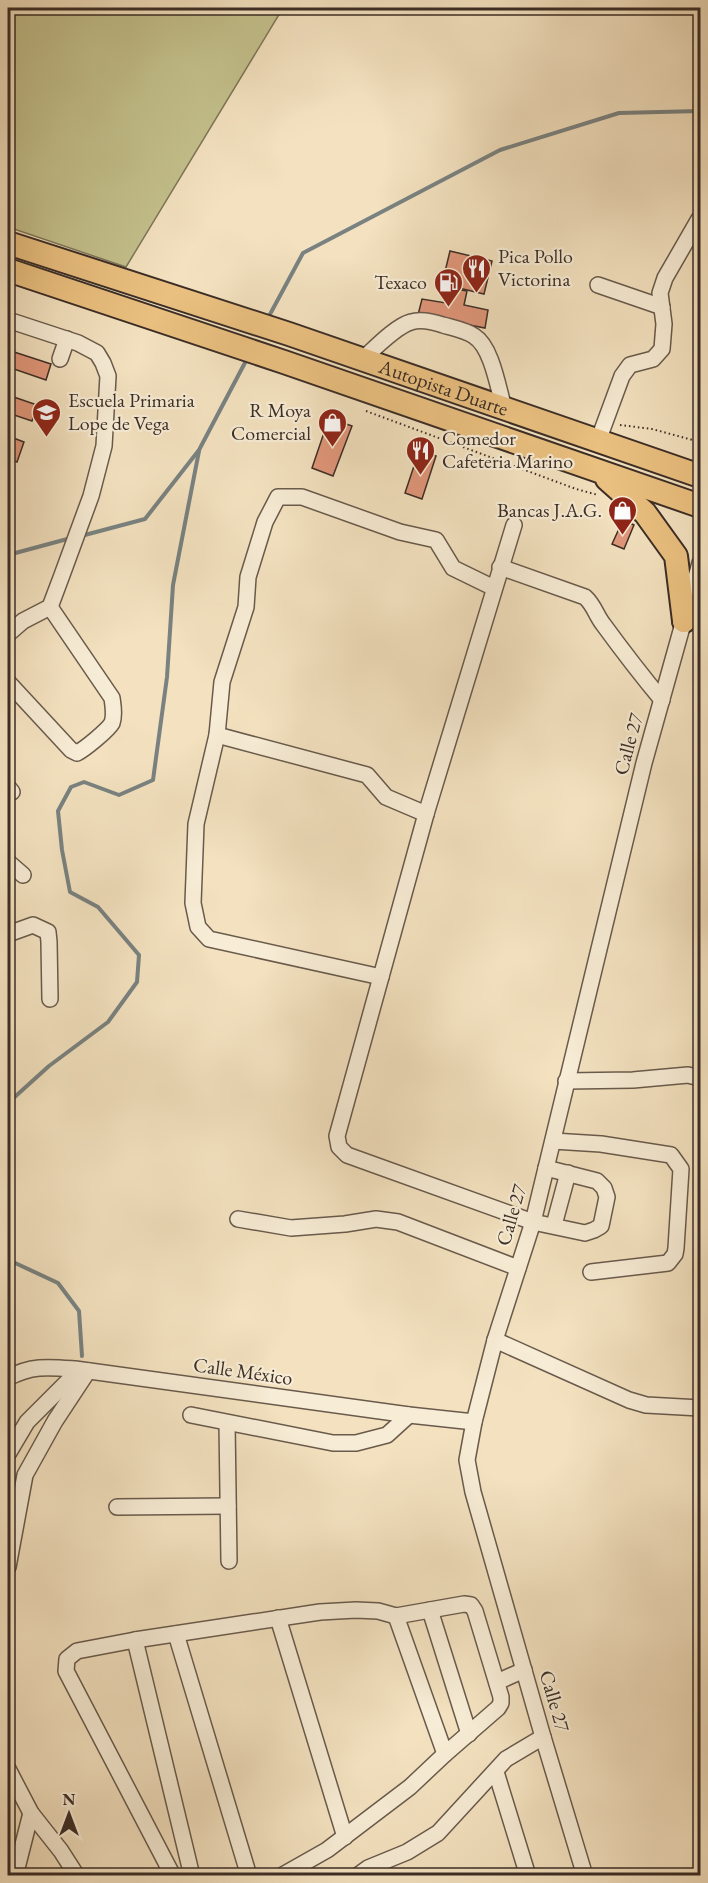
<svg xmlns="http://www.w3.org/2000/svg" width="708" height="1883" viewBox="0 0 708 1883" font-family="'EB Garamond',serif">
<rect width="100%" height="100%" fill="#f3e1bf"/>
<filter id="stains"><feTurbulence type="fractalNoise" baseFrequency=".00333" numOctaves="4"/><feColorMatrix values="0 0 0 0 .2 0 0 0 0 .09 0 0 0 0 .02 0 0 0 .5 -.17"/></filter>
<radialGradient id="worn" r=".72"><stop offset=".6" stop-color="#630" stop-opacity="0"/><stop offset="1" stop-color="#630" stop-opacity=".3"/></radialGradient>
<path fill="#c3c08c" stroke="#7f7659" stroke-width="1.5" d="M8,8H283L126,267L8,227Z"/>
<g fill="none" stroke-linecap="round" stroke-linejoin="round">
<g stroke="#798281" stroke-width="4">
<path d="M268,318L303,253L500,150L619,113L700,111"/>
<path d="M81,536L145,519L199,450L248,357"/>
<path d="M8,555L71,538"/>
<path d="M8,1103L49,1066L108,1022L137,982L139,955L98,907L70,892L62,850L58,811L71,787L84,782L119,795L153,780L167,677L173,585L199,451"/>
<path d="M8,1256L13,1262L58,1283L79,1311L82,1356"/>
</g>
</g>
<g fill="#e1977a" stroke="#3b2d26" stroke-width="1.5">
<path d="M450,251L492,261L484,294L442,284Z"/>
<path d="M450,288L467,291L464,305L488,310L485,328L418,315L422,299L446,303Z"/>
<path d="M8,350L51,364L46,380L8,367Z"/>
<path d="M8,395L37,405L32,421L8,413Z"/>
<path d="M329,418L352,426L333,476L312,468Z"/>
<path d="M8,436L24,442L17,462L8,459Z"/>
<path d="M419,451L436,456L422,499L405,493Z"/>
<path d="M623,520L634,525L624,549L612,544Z"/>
</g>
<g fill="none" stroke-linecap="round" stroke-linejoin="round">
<defs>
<g id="minor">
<path d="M8,11L11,8"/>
<path d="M598,285L662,307"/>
<path d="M8,320L78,343L97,353L103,363L108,376L104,446L91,496L62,575L50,607L23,621L8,634"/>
<path d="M60,359L67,339"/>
<path d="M363,359C375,348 396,326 411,322C420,319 434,322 443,325C453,328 465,330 474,336C492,347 498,388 504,408"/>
<path d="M598,441L622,376L630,365L653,359L662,349L664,324L660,293L665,278L699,219"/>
<path d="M514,525L426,814L337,1136L339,1147L347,1155L533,1222L585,1233L594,1230L601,1226L607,1197L604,1188L597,1181L546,1168"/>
<path d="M500,567L585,597C594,605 596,615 603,624C622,650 642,676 662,700"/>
<path d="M8,682L71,750L77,753C85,749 108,730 112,723C115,715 113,705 112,698L50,607"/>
<path d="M217,735L367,775L386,797L426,814"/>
<path d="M8,787L12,792"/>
<path d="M8,862L23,875"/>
<path d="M8,934L33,925L48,932L49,942L50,999"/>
<path d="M381,977L209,939L198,927L193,903L196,824L217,735L222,682L246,607L248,577L265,522L278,497H302L400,532L436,540L453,568L494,588"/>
<path d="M566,1081L633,1080L688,1075L700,1078"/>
<path d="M553,1141L601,1144L671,1155L681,1169L676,1248L675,1254L668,1263L591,1272"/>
<path d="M238,1219L291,1228L345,1224L376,1219L398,1222L518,1268"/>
<path d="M554,1225L568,1173"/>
<path d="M495,1340L629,1400L646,1405L700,1408"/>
<path d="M8,1378C31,1365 49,1367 75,1369L409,1415L474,1422"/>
<path d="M191,1415L333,1443H356L387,1435L409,1415"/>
<path d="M227,1423L229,1561"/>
<path d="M8,1454L27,1422L79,1370"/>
<path d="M117,1507L228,1506"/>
<path d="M8,1567L25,1475L55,1421L88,1371"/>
<path d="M464,1604L471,1605L475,1611L501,1697V1703L498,1708L445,1754L396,1616Z"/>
<path d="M430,1610L469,1734"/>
<path d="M278,1618L345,1837"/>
<path d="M176,1634L249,1876"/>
<path d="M135,1640L192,1876"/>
<path d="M497,1682L524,1670"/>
<path d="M8,1769L31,1813L61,1851L77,1876"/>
<path d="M496,1772L528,1876"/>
<path d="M15,1876L31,1813"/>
<path d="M173,1876L66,1671L67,1659L77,1651L135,1640L320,1612L356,1610L378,1611L396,1616"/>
<path d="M281,1876L327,1850L410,1787L445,1754"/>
<path d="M357,1876L368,1868L407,1852L438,1833L506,1759L543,1737"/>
<path d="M585,1876L543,1737L473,1492L467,1460L474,1422L495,1340L533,1222L644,763L700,563"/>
</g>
<g id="highway">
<path id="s1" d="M8,243L289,334L700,476"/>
<path d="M8,270L284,362L700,506"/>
<path d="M607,479L645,513L676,556L684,621"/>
<path d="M684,621L700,603"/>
</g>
</defs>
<use href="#minor" stroke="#695a4c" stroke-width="18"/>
<use href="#highway" stroke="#3b2d26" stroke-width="26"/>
<g stroke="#3b2d26" stroke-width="2" stroke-dasharray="1.5 3" stroke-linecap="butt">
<path d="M366,411L576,489L598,495"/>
<path d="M620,425L652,429L700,442"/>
</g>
<use href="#minor" stroke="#f7ecd5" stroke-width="15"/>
<use href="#highway" stroke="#eac080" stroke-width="22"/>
</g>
<defs>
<symbol id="restaurant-pin" viewBox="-11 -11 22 30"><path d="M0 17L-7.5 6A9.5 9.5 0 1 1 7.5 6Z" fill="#8f2418" stroke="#f7ecd5"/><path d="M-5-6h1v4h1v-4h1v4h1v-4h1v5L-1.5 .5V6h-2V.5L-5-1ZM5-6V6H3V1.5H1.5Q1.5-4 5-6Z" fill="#fff"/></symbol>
<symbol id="fuel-pin" viewBox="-11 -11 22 30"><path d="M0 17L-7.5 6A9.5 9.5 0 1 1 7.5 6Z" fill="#8f2418" stroke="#f7ecd5"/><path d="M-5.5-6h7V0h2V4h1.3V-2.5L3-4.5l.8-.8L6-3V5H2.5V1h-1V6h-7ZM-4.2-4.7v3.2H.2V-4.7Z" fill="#fff"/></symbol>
<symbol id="school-pin" viewBox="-11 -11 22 30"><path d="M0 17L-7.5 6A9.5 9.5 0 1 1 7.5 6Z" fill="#8f2418" stroke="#f7ecd5"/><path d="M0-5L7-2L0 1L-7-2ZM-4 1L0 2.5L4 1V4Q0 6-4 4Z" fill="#fff"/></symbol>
<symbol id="shop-pin" viewBox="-11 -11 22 30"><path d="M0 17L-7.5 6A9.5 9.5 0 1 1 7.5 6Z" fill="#8f2418" stroke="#f7ecd5"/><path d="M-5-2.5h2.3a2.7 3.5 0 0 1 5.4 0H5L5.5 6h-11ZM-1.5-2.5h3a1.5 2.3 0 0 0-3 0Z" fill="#fff"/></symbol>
</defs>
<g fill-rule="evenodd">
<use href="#restaurant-pin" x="460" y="252" width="33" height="45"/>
<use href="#fuel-pin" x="432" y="266" width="33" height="45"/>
<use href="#school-pin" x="30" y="396" width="33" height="45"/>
<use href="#shop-pin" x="316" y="406" width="33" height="45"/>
<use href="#restaurant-pin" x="404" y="434" width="33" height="45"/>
<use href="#shop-pin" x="606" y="494" width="33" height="45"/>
</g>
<g text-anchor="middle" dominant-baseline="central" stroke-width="4.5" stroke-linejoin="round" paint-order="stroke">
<g font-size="20" fill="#3b2d26" stroke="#f7ecd5" text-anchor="start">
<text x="498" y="256">Pica Pollo<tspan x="498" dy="23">Victorina</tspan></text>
<text x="427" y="282" text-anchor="end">Texaco</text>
<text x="68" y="400">Escuela Primaria<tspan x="68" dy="23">Lope de Vega</tspan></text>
<text x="311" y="410" text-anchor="end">R Moya<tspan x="311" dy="23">Comercial</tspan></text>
<text x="442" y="438">Comedor<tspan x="442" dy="23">Cafeteria Marino</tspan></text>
<text x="602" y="510" text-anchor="end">Bancas J.A.G.</text>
</g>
<g font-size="20" fill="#3b2d26" stroke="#f7ecd5">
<text stroke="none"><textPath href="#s1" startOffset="459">Autopista Duarte</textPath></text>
<text transform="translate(628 744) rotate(-75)">Calle 27</text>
<text transform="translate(511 1215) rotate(-74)">Calle 27</text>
<text transform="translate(243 1371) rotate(8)">Calle México</text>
<text transform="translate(555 1701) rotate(74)">Calle 27</text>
</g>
</g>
<rect width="708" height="1883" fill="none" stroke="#f3e1bf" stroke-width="30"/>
<rect x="9" y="9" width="690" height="1865" fill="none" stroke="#3b2d26" stroke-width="3"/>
<rect x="15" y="15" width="678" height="1853" fill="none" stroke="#3b2d26" stroke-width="1.5"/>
<g transform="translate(69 1814)" stroke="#f7ecd5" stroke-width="4.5" paint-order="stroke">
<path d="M0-4.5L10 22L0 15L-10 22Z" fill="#3b2d26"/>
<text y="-9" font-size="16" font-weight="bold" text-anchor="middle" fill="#3b2d26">N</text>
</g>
<rect width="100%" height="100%" filter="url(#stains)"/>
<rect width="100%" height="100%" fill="url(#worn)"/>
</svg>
